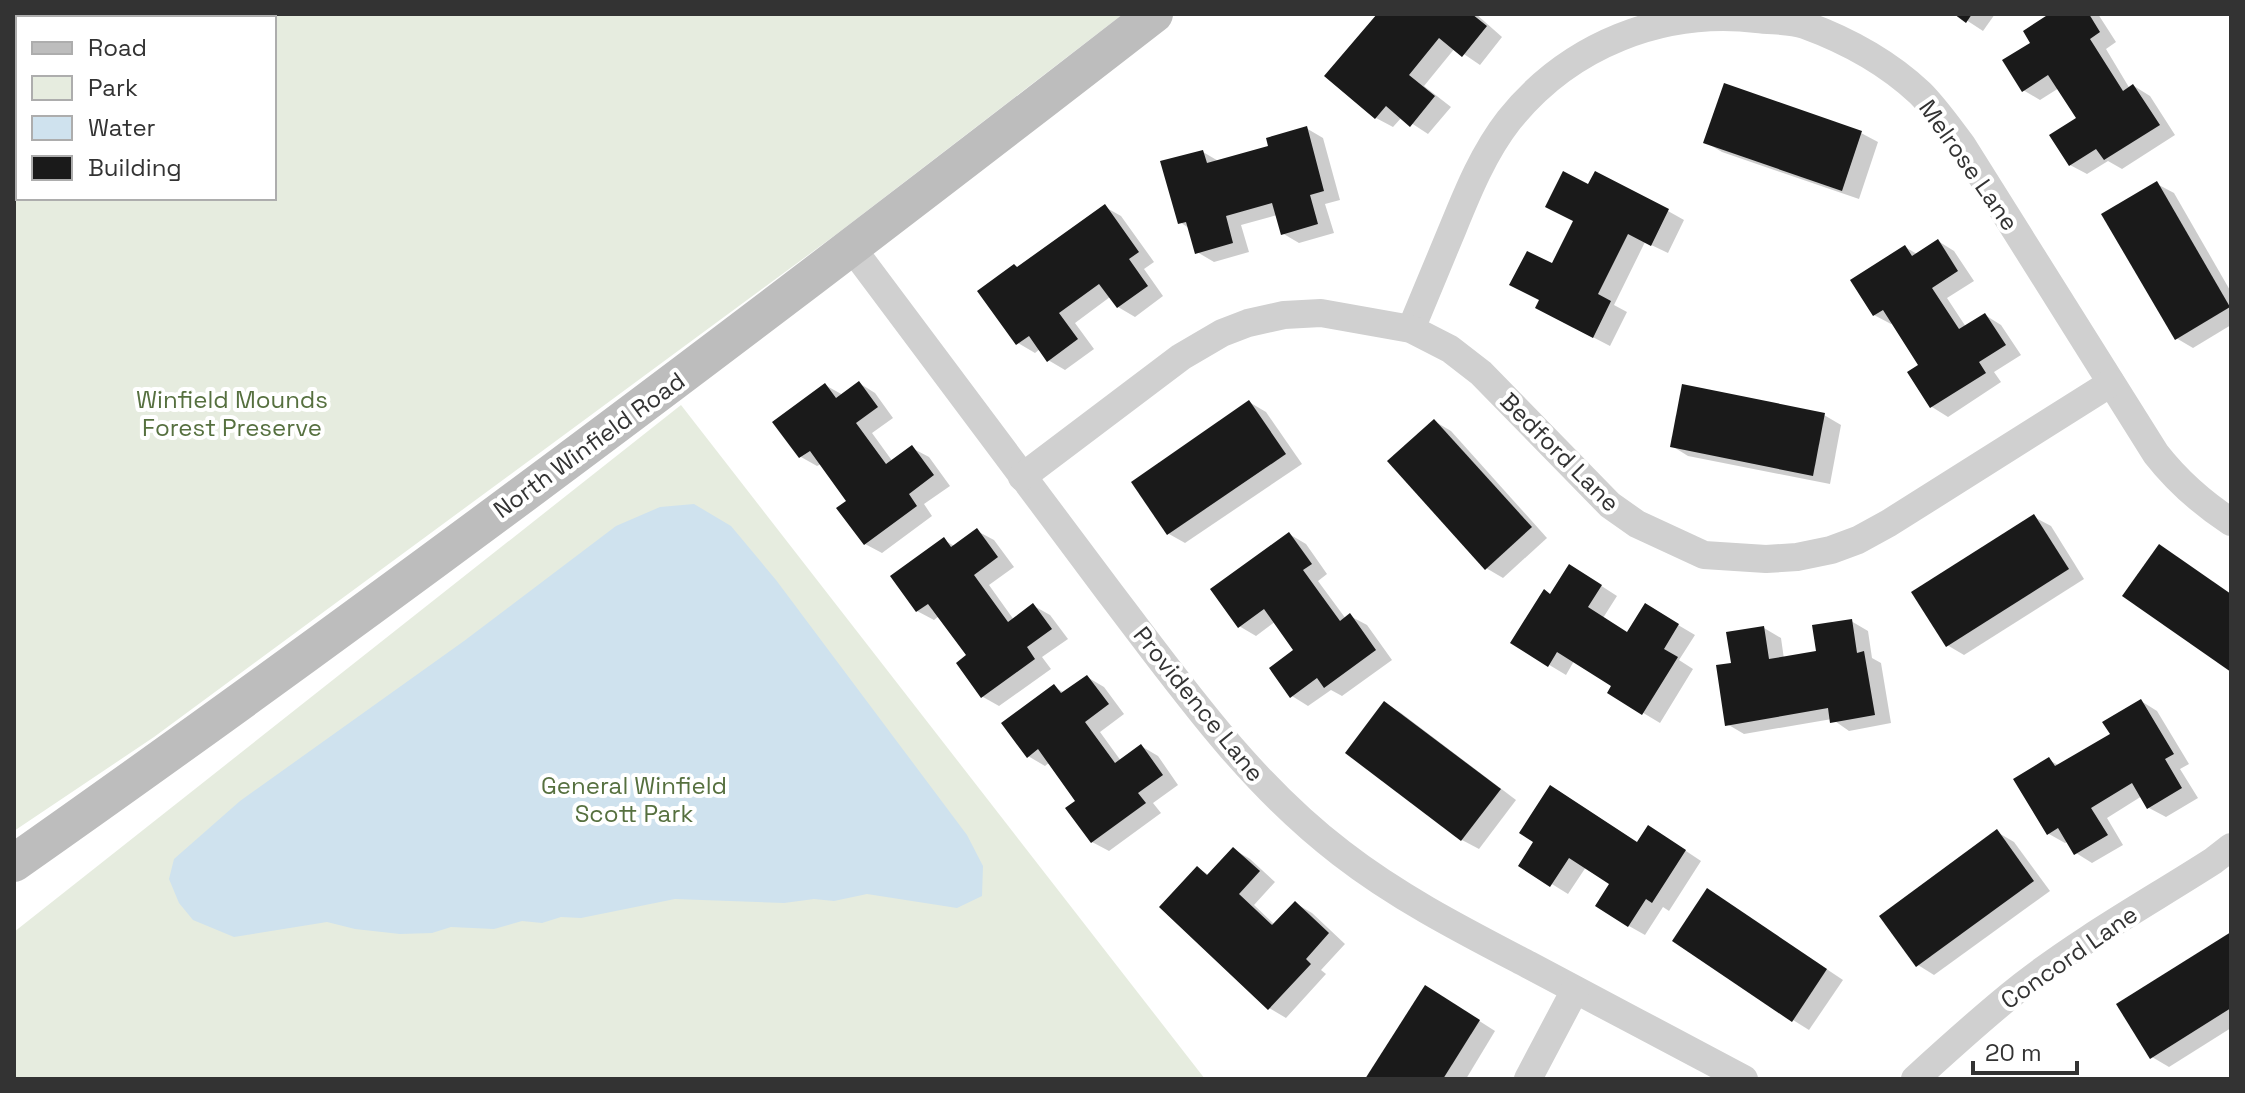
<svg xmlns="http://www.w3.org/2000/svg" width="2245" height="1093" viewBox="0 0 2245 1093" font-family="'Space Grotesk',sans-serif">
<rect width="100%" height="100%" fill="#fff"/>
<g fill="#e6ecdf" fill-rule="evenodd">
<path d="M14,14H1123L838,233L154,737L14,831ZM18,18H274V198H18Z"/>
<path d="M681,405L1205,1079H15L14,932Z"/>
</g>
<g fill="#cfe2ee">
<path d="M14,14H108L93,18H18V34H14Z"/>
<path d="M694,504L731,526L776,580L967,835L983,866L982,896L957,908L867,894L834,901L814,899L784,903L675,899L581,918L561,917L542,923L522,921L494,929L451,927L432,933L400,934L355,929L327,922L234,937L193,920L179,903L169,879L174,859L240,801L464,641L616,526L660,507Z"/>
</g>
<g fill="#0003">
<path d="M1379,14H1476L1502,37L1480,65L1455,48L1424,86L1451,107L1428,134L1402,117L1393,127L1376,118L1327,76Z"/>
<path d="M1957,14H1995L1983,31Z"/>
<path d="M2053,14H2098L2116,42L2106,49L2130,89L2134,86L2150,96L2175,135L2122,169L2108,161L2087,174L2070,165L2078,119L2059,88L2040,100L2023,90L2033,43Z"/>
<path d="M1306,128L1323,138L1340,200L1325,204L1334,233L1299,243L1282,233L1277,215L1241,225L1249,252L1214,262L1197,252L1190,229L1180,222L1203,152L1220,162L1271,148Z"/>
<path d="M1861,133L1878,142L1859,199L1722,152L1705,142Z"/>
<path d="M2157,184L2174,193L2231,292V325L2193,348L2176,338Z"/>
<path d="M1589,187L1668,211L1684,220L1668,253L1645,242L1614,305L1627,312L1610,346L1554,317L1553,266L1575,222Z"/>
<path d="M1105,207L1121,216L1154,262L1144,269L1163,296L1135,317L1118,307L1110,297L1075,323L1094,349L1065,370L1048,360L1040,349L1035,353L1018,343L1019,269Z"/>
<path d="M1938,241L1954,251L1974,281L1947,298L1966,327L1985,315L2001,325L2021,355L1994,372L2001,382L1948,417L1932,407L1921,366L1893,323L1891,324L1874,315L1905,247L1917,254Z"/>
<path d="M859,383L875,393L893,418L872,433L893,462L912,448L929,457L950,486L924,504L932,516L882,553L865,544L849,501L821,464L817,466L801,457L825,385L843,395Z"/>
<path d="M1249,402L1266,412L1302,464L1185,543L1169,534Z"/>
<path d="M1824,415L1841,425L1830,484L1688,456L1672,446Z"/>
<path d="M1434,421L1451,431L1547,538L1503,578L1486,568Z"/>
<path d="M2034,517L2051,526L2084,579L1964,655L1947,645Z"/>
<path d="M977,531L994,540L1014,567L989,585L1014,620L1034,606L1050,615L1068,639L1042,657L1051,669L999,706L983,697L968,656L939,616L934,620L917,611L944,540L956,547Z"/>
<path d="M1289,534L1306,544L1327,574L1318,581L1346,619L1350,616L1367,625L1392,660L1342,696L1331,690L1308,706L1292,696L1296,650L1276,621L1256,636L1239,626Z"/>
<path d="M1586,576L1617,596L1603,618L1628,634L1646,606L1695,635L1679,660L1693,669L1660,723L1610,693L1614,686L1574,661L1566,675L1513,643L1551,596Z"/>
<path d="M1851,621L1868,631L1872,658L1881,663L1891,723L1849,731L1832,719L1744,734L1727,724L1733,665L1764,628L1781,638L1784,659L1819,653Z"/>
<path d="M1087,677L1104,687L1124,714L1100,732L1121,761L1141,746L1158,756L1178,785L1153,803L1161,813L1109,851L1092,842L1078,801L1050,762L1045,766L1028,756L1054,687L1065,693Z"/>
<path d="M2141,701L2157,711L2189,764L2180,769L2198,798L2166,817L2149,808L2142,796L2107,818L2123,845L2092,863L2076,853L2069,841L2065,843L2049,834V760L2060,766L2112,734Z"/>
<path d="M1385,703L1401,713L1516,800L1479,849L1462,840L1347,752Z"/>
<path d="M1997,832L2014,842L2050,891L1934,975L1918,965Z"/>
<path d="M1665,837L1701,861L1669,911L1663,907L1645,935L1629,926L1612,883L1586,867L1568,894L1521,865Z"/>
<path d="M1233,849L1250,859L1275,882L1254,905L1275,925L1295,903L1312,913L1345,944L1321,970L1326,974L1286,1018L1269,1008L1197,868L1209,875Z"/>
<path d="M1708,890L1843,980L1809,1030L1793,1020Z"/>
<path d="M2231,935V1028L2169,1067L2152,1057Z"/>
<path d="M1442,997L1495,1031L1466,1079H1368Z"/>
</g>
<g fill="#1a1a1a">
<path d="M1377,14H1472L1487,26L1462,57L1439,38L1409,75L1435,96L1410,127L1386,106L1375,119L1324,76Z"/>
<path d="M1954,14H1972L1966,23Z"/>
<path d="M2049,14H2089L2100,32L2090,39L2123,91L2133,84L2160,125L2104,160L2096,149L2069,166L2049,135L2076,118L2048,75L2022,92L2002,60L2030,43L2023,31Z"/>
<path d="M1724,83L1862,131L1842,191L1703,143Z"/>
<path d="M1307,126L1324,191L1310,195L1318,224L1281,235L1272,203L1226,216L1233,243L1195,254L1186,222L1178,224L1160,161L1203,150L1207,163L1268,146L1266,138Z"/>
<path d="M1563,171L1588,184L1595,171L1669,209L1651,246L1628,234L1598,294L1611,301L1593,338L1535,308L1539,300L1509,285L1527,251L1552,263L1573,221L1545,207Z"/>
<path d="M2157,181L2230,307L2175,340L2101,214Z"/>
<path d="M1105,204L1139,252L1129,259L1148,286L1117,308L1099,284L1059,313L1078,339L1047,362L1029,336L1016,345L977,291L1014,264L1017,267Z"/>
<path d="M1938,239L1958,271L1932,288L1959,329L1985,313L2006,345L1979,362L1986,373L1930,408L1907,372L1918,365L1883,310L1873,316L1850,280L1905,245L1912,256Z"/>
<path d="M859,381L878,407L856,423L886,464L912,445L934,475L909,494L917,506L864,545L836,508L846,501L810,451L799,458L772,422L825,383L836,398Z"/>
<path d="M1682,384L1825,413L1813,476L1670,447Z"/>
<path d="M1249,400L1286,454L1167,535L1131,482Z"/>
<path d="M1434,419L1532,527L1485,570L1387,461Z"/>
<path d="M2034,514L2069,569L1946,647L1911,592Z"/>
<path d="M977,528L998,557L974,575L1008,622L1033,603L1052,629L1027,647L1035,659L981,698L956,663L966,655L928,604L916,612L890,576L944,537L951,547Z"/>
<path d="M1289,532L1312,564L1303,570L1340,621L1350,613L1376,650L1324,688L1317,678L1290,698L1269,668L1293,650L1264,609L1238,628L1210,589Z"/>
<path d="M2159,544L2231,594V672L2122,596Z"/>
<path d="M1569,564L1602,585L1588,607L1627,632L1645,603L1679,624L1664,649L1678,657L1642,715L1607,693L1611,686L1557,652L1548,667L1510,643L1544,589L1550,594Z"/>
<path d="M1852,619L1857,653L1864,651L1875,715L1830,723L1828,708L1725,726L1716,665L1731,663L1726,632L1764,626L1769,659L1816,651L1812,625Z"/>
<path d="M1087,675L1109,704L1085,722L1115,763L1141,744L1163,775L1138,793L1146,803L1091,843L1065,808L1075,801L1038,749L1027,758L1001,723L1054,684L1061,693Z"/>
<path d="M2141,699L2174,754L2165,759L2182,788L2147,809L2132,783L2091,808L2108,835L2074,855L2058,828L2047,835L2013,779L2049,757L2055,766L2110,734L2102,722Z"/>
<path d="M1384,701L1501,789L1461,841L1345,753Z"/>
<path d="M1550,785L1637,842L1648,825L1686,850L1652,903L1646,899L1628,927L1595,906L1609,884L1569,858L1550,887L1518,866L1533,842L1519,833Z"/>
<path d="M1997,829L2034,881L1916,967L1879,916Z"/>
<path d="M1233,847L1260,871L1239,894L1272,925L1295,901L1329,933L1306,959L1311,964L1268,1010L1159,907L1197,866L1207,875Z"/>
<path d="M1707,888L1827,969L1792,1022L1672,941Z"/>
<path d="M2231,932V1008L2150,1059L2116,1004Z"/>
<path d="M1425,985L1480,1020L1443,1079H1365Z"/>
</g>
<g fill="none" stroke-linecap="round" stroke-linejoin="round">
<g stroke="#d0d0d0" stroke-width="28">
<path d="M852,248C938,363 1024,478 1110,593C1181,686 1248,782 1341,853C1399,898 1464,931 1529,965C1601,1003 1672,1041 1744,1079"/>
<path d="M1411,329C1425,295 1439,262 1453,228C1468,191 1484,152 1509,120C1569,45 1662,8 1757,19C1772,21 1791,20 1805,25C1846,40 1888,63 1920,93C1936,109 1949,128 1962,145L2156,454C2178,482 2202,503 2231,522"/>
<path d="M1022,477L1181,357L1222,333L1248,323L1284,315L1321,313L1411,329L1450,349L1481,373L1610,505L1637,524L1704,555L1766,559L1797,557L1831,550L1858,540L1889,523L2111,383"/>
<path d="M1528,1079L1575,990"/>
<path d="M1915,1079C1950,1047 1985,1015 2022,986C2082,939 2149,902 2213,861L2231,847"/>
</g>
<path stroke="#bdbdbd" stroke-width="38" d="M14,863C402,590 780,304 1154,14"/>
</g>
<g text-anchor="middle" dominant-baseline="central" stroke-width="8" stroke-linejoin="round" paint-order="stroke">
<g font-size="24" fill="#333" stroke="#fff">
<text transform="translate(1969 165) rotate(55)">Melrose Lane</text>
<text transform="translate(589 445) rotate(-36)">North Winfield Road</text>
<text transform="translate(1560 452) rotate(45)">Bedford Lane</text>
<text transform="translate(1199 704) rotate(51)">Providence Lane</text>
<text transform="translate(2069 957) rotate(-35)">Concord Lane</text>
</g>
<g font-size="24" fill="#56703f" stroke="#fff">
<text x="232" y="399">Winfield Mounds<tspan x="232" dy="28">Forest Preserve</tspan></text>
<text x="634" y="785">General Winfield<tspan x="634" dy="28">Scott Park</tspan></text>
</g>
</g>
<rect width="2245" height="1093" fill="none" stroke="#333333" stroke-width="32"/>
<rect x="16" y="16" width="260" height="184" fill="#ffffff" stroke="#adadad" stroke-width="2"/>
<rect x="32" y="42" width="40" height="12" fill="#bdbdbd" stroke="#adadad" stroke-width="2"/>
<text x="88" y="56" font-size="24" fill="#333333">Road</text>
<rect x="32" y="76" width="40" height="24" fill="#e6ecdf" stroke="#adadad" stroke-width="2"/>
<text x="88" y="96" font-size="24" fill="#333333">Park</text>
<rect x="32" y="116" width="40" height="24" fill="#cfe2ee" stroke="#adadad" stroke-width="2"/>
<text x="88" y="136" font-size="24" fill="#333333">Water</text>
<rect x="32" y="156" width="40" height="24" fill="#1a1a1a" stroke="#adadad" stroke-width="2"/>
<text x="88" y="176" font-size="24" fill="#333333">Building</text>
<path d="M1973 1061v12h104v-12" fill="none" stroke="#333333" stroke-width="4"/>
<text x="1985" y="1061" font-size="24" fill="#333333" stroke="#ffffff" stroke-width="6" paint-order="stroke">20 m</text>
</svg>
